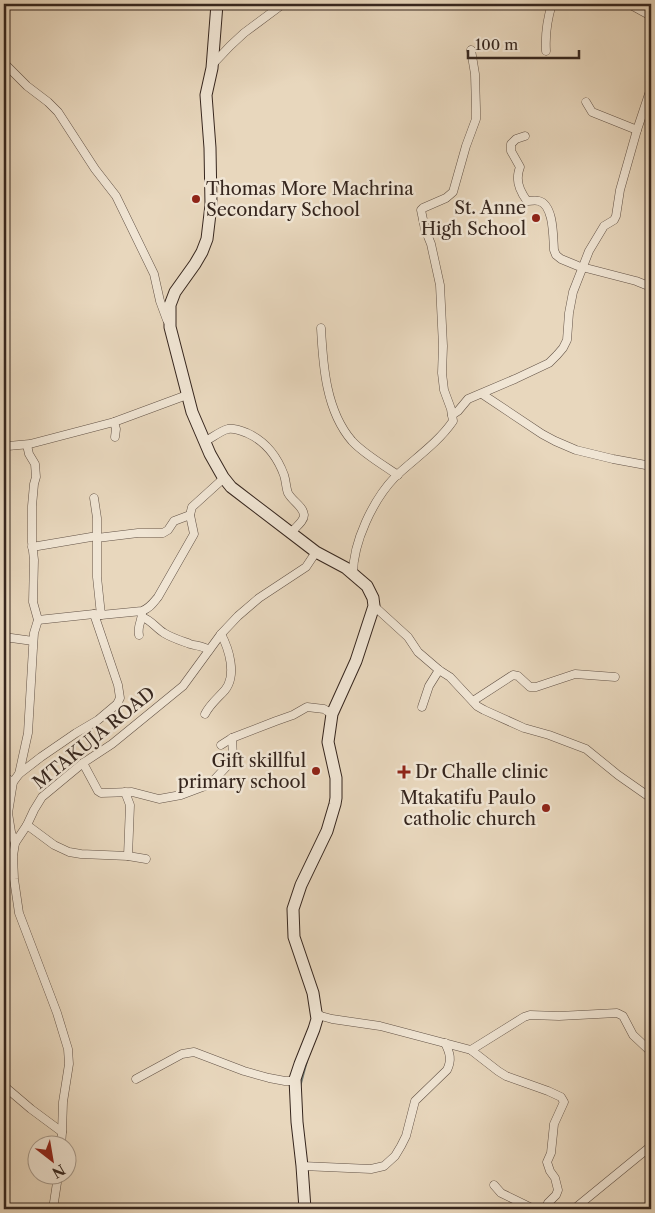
<svg xmlns="http://www.w3.org/2000/svg" width="655" height="1213" viewBox="0 0 655 1213" font-family="'Libre Caslon Text',serif">
<rect width="100%" height="100%" fill="#e8d7bd"/>
<filter id="stains"><feTurbulence type="fractalNoise" baseFrequency=".004" numOctaves="4"/><feColorMatrix values="0 0 0 0 .2 0 0 0 0 .09 0 0 0 0 .02 0 0 0 .5 -.17"/></filter>
<radialGradient id="worn" r=".72"><stop offset=".6" stop-color="#630" stop-opacity="0"/><stop offset="1" stop-color="#630" stop-opacity=".3"/></radialGradient>
<g fill="none" stroke-linecap="round" stroke-linejoin="round">
<path stroke="#717e79" stroke-width="2.5" d="M300,1086L307,1060"/>
<defs>
<g id="street">
<path d="M629,4L651,16"/>
<path d="M546,51C545,35 547,20 552,4"/>
<path d="M4,63L27,86L48,102L58,112L95,169L116,196L154,274L160,301L167,320"/>
<path d="M212,65L230,46L244,33L283,4"/>
<path d="M586,102L592,112L637,130"/>
<path d="M525,136L516,139L511,144V151L520,167C519,170 518,173 518,176C517,184 522,194 527,201C531,201 535,200 539,201C554,205 553,237 554,250L556,255L561,259L578,266L636,281L651,287"/>
<path d="M321,328C323,366 326,411 352,441C364,454 383,465 398,475"/>
<path d="M482,394L542,434L555,441L576,450L613,459L651,466"/>
<path d="M452,415L458,411L468,399L515,379L549,363L557,355L563,348L567,340L569,313L573,292L589,251L604,226L614,220L616,216L620,190L637,130L651,88"/>
<path d="M114,422L116,429L115,437"/>
<path d="M204,442C212,438 220,431 228,429C234,428 242,431 247,433C265,441 277,456 284,475C286,481 286,488 288,493C292,501 303,506 304,515C304,522 294,528 291,533"/>
<path d="M4,445L8,446L30,444L114,422L187,395"/>
<path d="M94,498L97,518V577L101,615"/>
<path d="M97,538L138,533H163L168,530L174,521L190,515"/>
<path d="M32,547L97,536"/>
<path d="M353,574C353,542 373,500 395,477C414,459 438,443 453,421L451,409L444,390L442,373L443,346L440,285L431,244L425,229L421,210L423,208L446,198L453,192L466,146L476,119V109L475,74L471,50"/>
<path d="M374,606L408,637L418,652L439,670L450,677L477,706L484,710L524,728L549,735L586,749L618,775L648,796H651"/>
<path d="M142,617C151,620 156,628 164,633C172,638 182,641 190,644C197,646 203,646 209,650"/>
<path d="M38,620L94,614L101,615L142,611C150,608 153,603 158,597L194,534L190,515L192,507L224,478"/>
<path d="M139,635C137,626 142,621 142,613"/>
<path d="M4,637L33,641"/>
<path d="M473,701L513,675L518,676L530,687H536L575,674L615,677"/>
<path d="M422,707L429,686L439,670"/>
<path d="M205,714C210,704 218,698 225,690C237,675 229,649 221,634"/>
<path d="M221,745L232,738L276,721L293,715L307,707L324,709L332,714"/>
<path d="M83,763L98,791L101,793L132,792L159,799L181,795L205,786L214,780L228,765L233,757L232,738"/>
<path d="M19,774L41,757L76,733L98,720L117,704L120,698L118,685L94,614"/>
<path d="M4,777L13,782"/>
<path d="M125,792L130,805L128,856"/>
<path d="M27,825L54,845L69,852L81,854L128,856L146,859"/>
<path d="M15,843L11,832L8,813L13,782L19,774L28,733L33,648L34,633L38,620L33,602L34,560L32,542V506L34,484L36,477L35,464L29,454L27,445"/>
<path d="M316,1013L321,1016L332,1019L380,1026L471,1050L498,1071L506,1076L548,1091L561,1097L564,1102L554,1124L551,1153L547,1162L550,1171L555,1178L558,1190L556,1195L548,1203L545,1209"/>
<path d="M471,1050L524,1017L530,1015L559,1016L617,1013L623,1016L633,1035L649,1050L651,1060"/>
<path d="M136,1079L182,1054L194,1052L244,1071L269,1078L285,1081H290L295,1079"/>
<path d="M4,1086L31,1109L62,1132"/>
<path d="M61,1146L62,1132L63,1102L69,1064L68,1049L57,1013L19,913L14,879L13,856L15,843L27,825L34,810L42,797L83,763L112,744L183,686L221,634L238,616L259,598L306,567L316,552"/>
<path d="M302,1166L371,1169L384,1166L395,1156L401,1146L406,1136L415,1101L447,1070C452,1060 450,1053 445,1043"/>
<path d="M494,1185L501,1193L534,1209"/>
<path d="M53,1209L58,1176"/>
<path d="M574,1209L651,1146"/>
</g>
<path id="secondary" d="M217,4L212,68L206,95L210,148L211,205L207,239L202,252L195,264L175,292L170,305V327L192,412L210,454L223,477L231,487L316,552L346,568L367,586L373,598L374,606L356,661L332,714L328,742L336,778V798L335,804L327,831L301,885L293,909L294,937L313,993L317,1019L314,1029L300,1064L295,1079L297,1122L302,1166L305,1209"/>
</defs>
<use href="#street" stroke="#625246" stroke-width="9"/>
<use href="#secondary" stroke="#36261e" stroke-width="13"/>
<use href="#street" stroke="#f0e5d4" stroke-width="8"/>
<use href="#secondary" stroke="#f0e5d4" stroke-width="11"/>
</g>
<g fill="#8f2418" stroke="#f0e5d4" stroke-width="2">
<circle cx="196" cy="199" r="5"/>
<circle cx="536" cy="218" r="5"/>
<circle cx="316" cy="771" r="5"/>
<path d="M401.5 764.5h5v5h5v5h-5v5h-5v-5h-5v-5h5z"/>
<circle cx="546" cy="808" r="5"/>
</g>
<g text-anchor="middle" dominant-baseline="central" stroke-width="5" stroke-linejoin="round" paint-order="stroke">
<g font-size="18" fill="#36261e" stroke="#f0e5d4" text-anchor="end">
<text x="206" y="189" text-anchor="start">Thomas More Machrina<tspan x="206" dy="21">Secondary School</tspan></text>
<text x="526" y="208">St. Anne<tspan x="526" dy="21">High School</tspan></text>
<text x="306" y="761">Gift skillful<tspan x="306" dy="21">primary school</tspan></text>
<text x="415" y="772" text-anchor="start">Dr Challe clinic</text>
<text x="536" y="798">Mtakatifu Paulo<tspan x="536" dy="21">catholic church</tspan></text>
</g>
<g font-size="18" fill="#36261e" stroke="#f0e5d4">
<text transform="translate(94 738) rotate(-39)">MTAKUJA ROAD</text>
</g>
</g>
<rect width="655" height="1213" fill="none" stroke="#e8d7bd" stroke-width="20"/>
<rect x="5" y="5" width="645" height="1203" fill="none" stroke="#36261e" stroke-width="2.5"/>
<rect x="10" y="10" width="635" height="1193" fill="none" stroke="#36261e"/>
<g transform="translate(52 1160) rotate(149)"><circle r="24" fill="#f0e5d4" stroke="#a6998b"/>
<path d="M0-4L9 19L0 12L-9 19Z" fill="#8f2418"/>
<text y="-8" font-size="14" font-weight="bold" text-anchor="middle" fill="#36261e">N</text>
</g>
<path d="M468 50v8h111v-8" fill="none" stroke="#36261e" stroke-width="2.5"/>
<text x="475" y="50" font-size="15" fill="#36261e" stroke="#f0e5d4" stroke-width="4" paint-order="stroke">100 m</text>
<rect width="100%" height="100%" filter="url(#stains)"/>
<rect width="100%" height="100%" fill="url(#worn)"/>
</svg>
